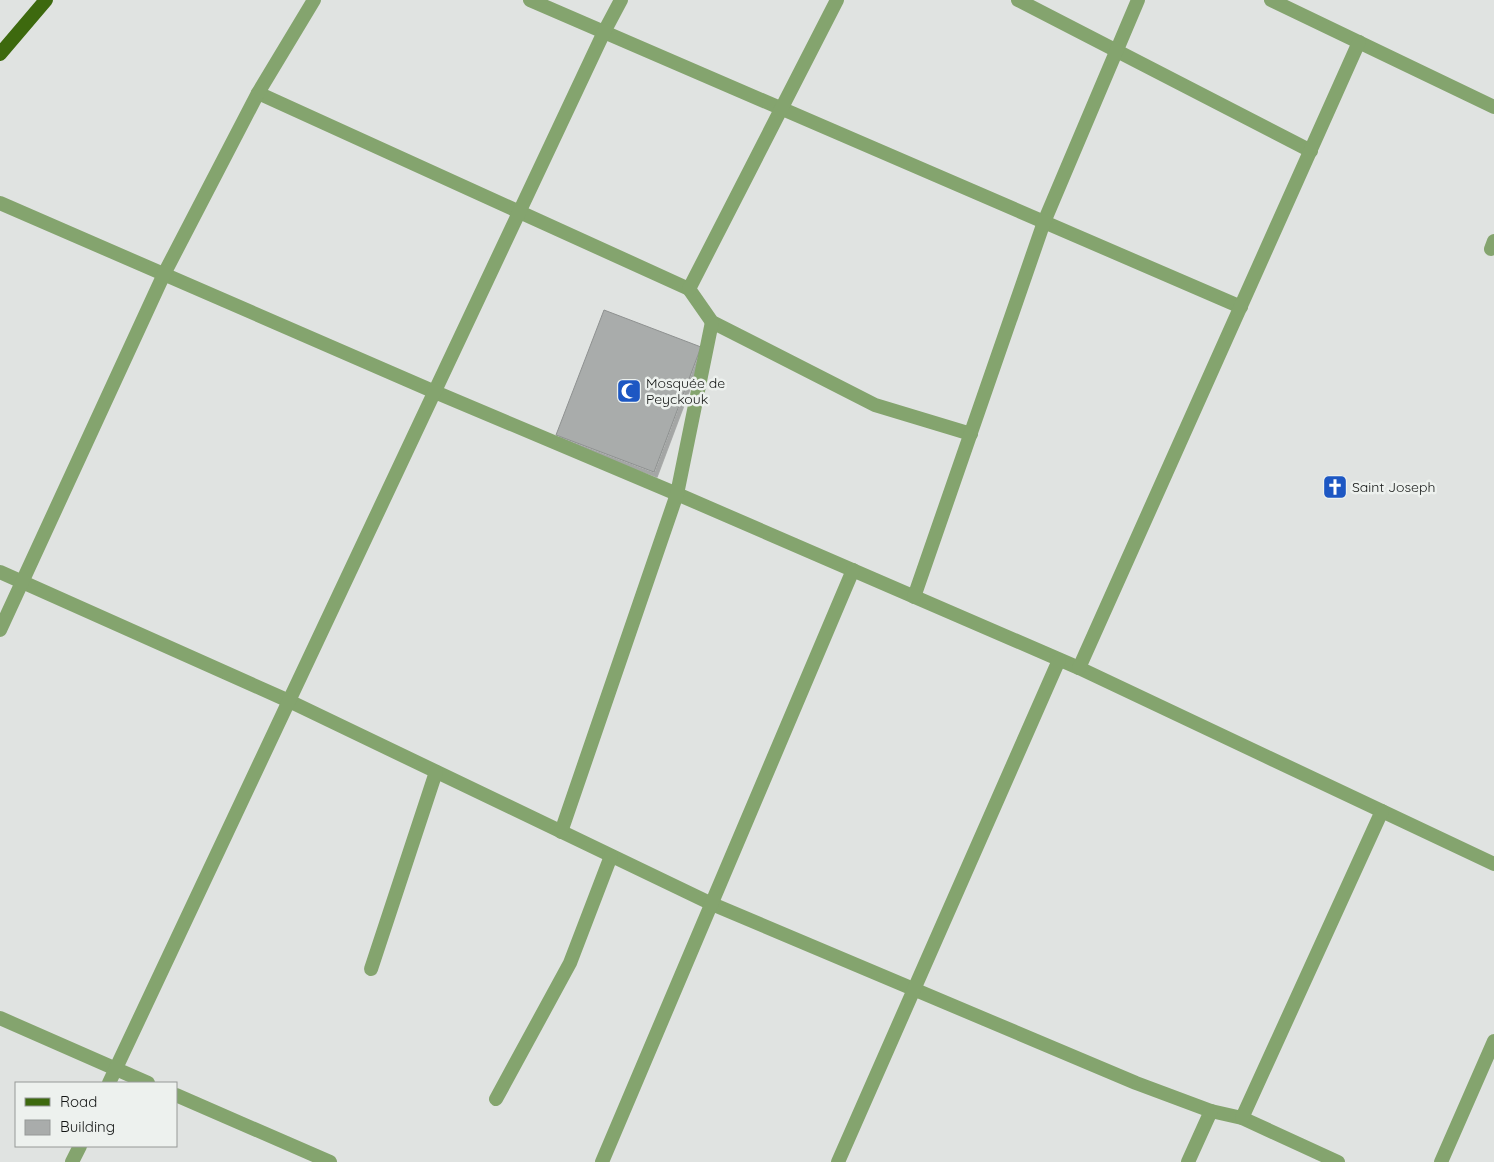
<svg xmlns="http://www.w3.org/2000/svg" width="1494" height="1162" viewBox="0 0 1494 1162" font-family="Quicksand,sans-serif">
<defs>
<filter id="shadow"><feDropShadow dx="3" dy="5.5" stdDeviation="0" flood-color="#0004"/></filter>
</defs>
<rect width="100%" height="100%" fill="#e0e3e1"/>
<path fill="#a9acab" stroke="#8e9190" filter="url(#shadow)" d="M604,310L701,347L654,472L556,435Z"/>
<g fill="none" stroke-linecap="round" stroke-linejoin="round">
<g stroke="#84a46e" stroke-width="14">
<path d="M530,0L1241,307"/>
<path d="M1018,0L1311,151"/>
<path d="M1271,0L1494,107"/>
<path d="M258,93L689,289L712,322L875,405L971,434"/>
<path d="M0,203L435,392L677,494L1079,668L1494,864"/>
<path d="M1491,249L1494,241"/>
<path d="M689,289L837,0"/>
<path d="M0,572L289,701L712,904L1136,1083L1211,1111L1242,1118L1338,1162"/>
<path d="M914,597L1044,222L1138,0"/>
<path d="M0,630L164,274L258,93L314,0"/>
<path d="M1079,668L1359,42"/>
<path d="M561,832L677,494L712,322"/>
<path d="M371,969L436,772"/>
<path d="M0,1018L148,1083"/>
<path d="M109,1083L604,32L621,0"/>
<path d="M176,1095L330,1162"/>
<path d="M496,1099L570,963L611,856"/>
<path d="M1242,1118L1382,811"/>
<path d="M72,1162L80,1146"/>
<path d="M602,1162L853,570"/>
<path d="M838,1162L1059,660"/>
<path d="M1188,1162L1211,1111"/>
<path d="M1441,1162L1494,1041"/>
</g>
<path stroke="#3d690e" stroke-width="14" d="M0,54L46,0"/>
</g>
<defs>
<symbol id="mosque-square" viewBox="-11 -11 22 22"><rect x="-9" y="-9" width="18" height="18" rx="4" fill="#1d57c3" stroke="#edf1ee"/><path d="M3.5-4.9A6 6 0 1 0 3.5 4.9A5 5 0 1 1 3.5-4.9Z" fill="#fff"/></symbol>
<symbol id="church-square" viewBox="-11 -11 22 22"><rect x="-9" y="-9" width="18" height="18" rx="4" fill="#1d57c3" stroke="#edf1ee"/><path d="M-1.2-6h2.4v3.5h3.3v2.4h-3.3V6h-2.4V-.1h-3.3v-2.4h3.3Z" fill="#fff"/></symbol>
</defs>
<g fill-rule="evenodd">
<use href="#mosque-square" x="615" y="377" width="28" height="28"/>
<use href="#church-square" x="1321" y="473" width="28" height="28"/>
</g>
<g text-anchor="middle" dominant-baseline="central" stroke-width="5" stroke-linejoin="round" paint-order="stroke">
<g font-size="14" fill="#131514" stroke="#edf1ee" text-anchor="start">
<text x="646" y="383">Mosquée de<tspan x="646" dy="16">Peyckouk</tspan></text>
<text x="1352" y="487">Saint Joseph</text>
</g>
</g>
<rect x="15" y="1082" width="162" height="65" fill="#edf1ee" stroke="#969997"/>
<rect x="25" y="1098" width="25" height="8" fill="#3d690e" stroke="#969997"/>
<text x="60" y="1107" font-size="15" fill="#131514">Road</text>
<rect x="25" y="1120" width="25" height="15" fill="#a9acab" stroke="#969997"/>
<text x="60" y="1132" font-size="15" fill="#131514">Building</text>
</svg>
